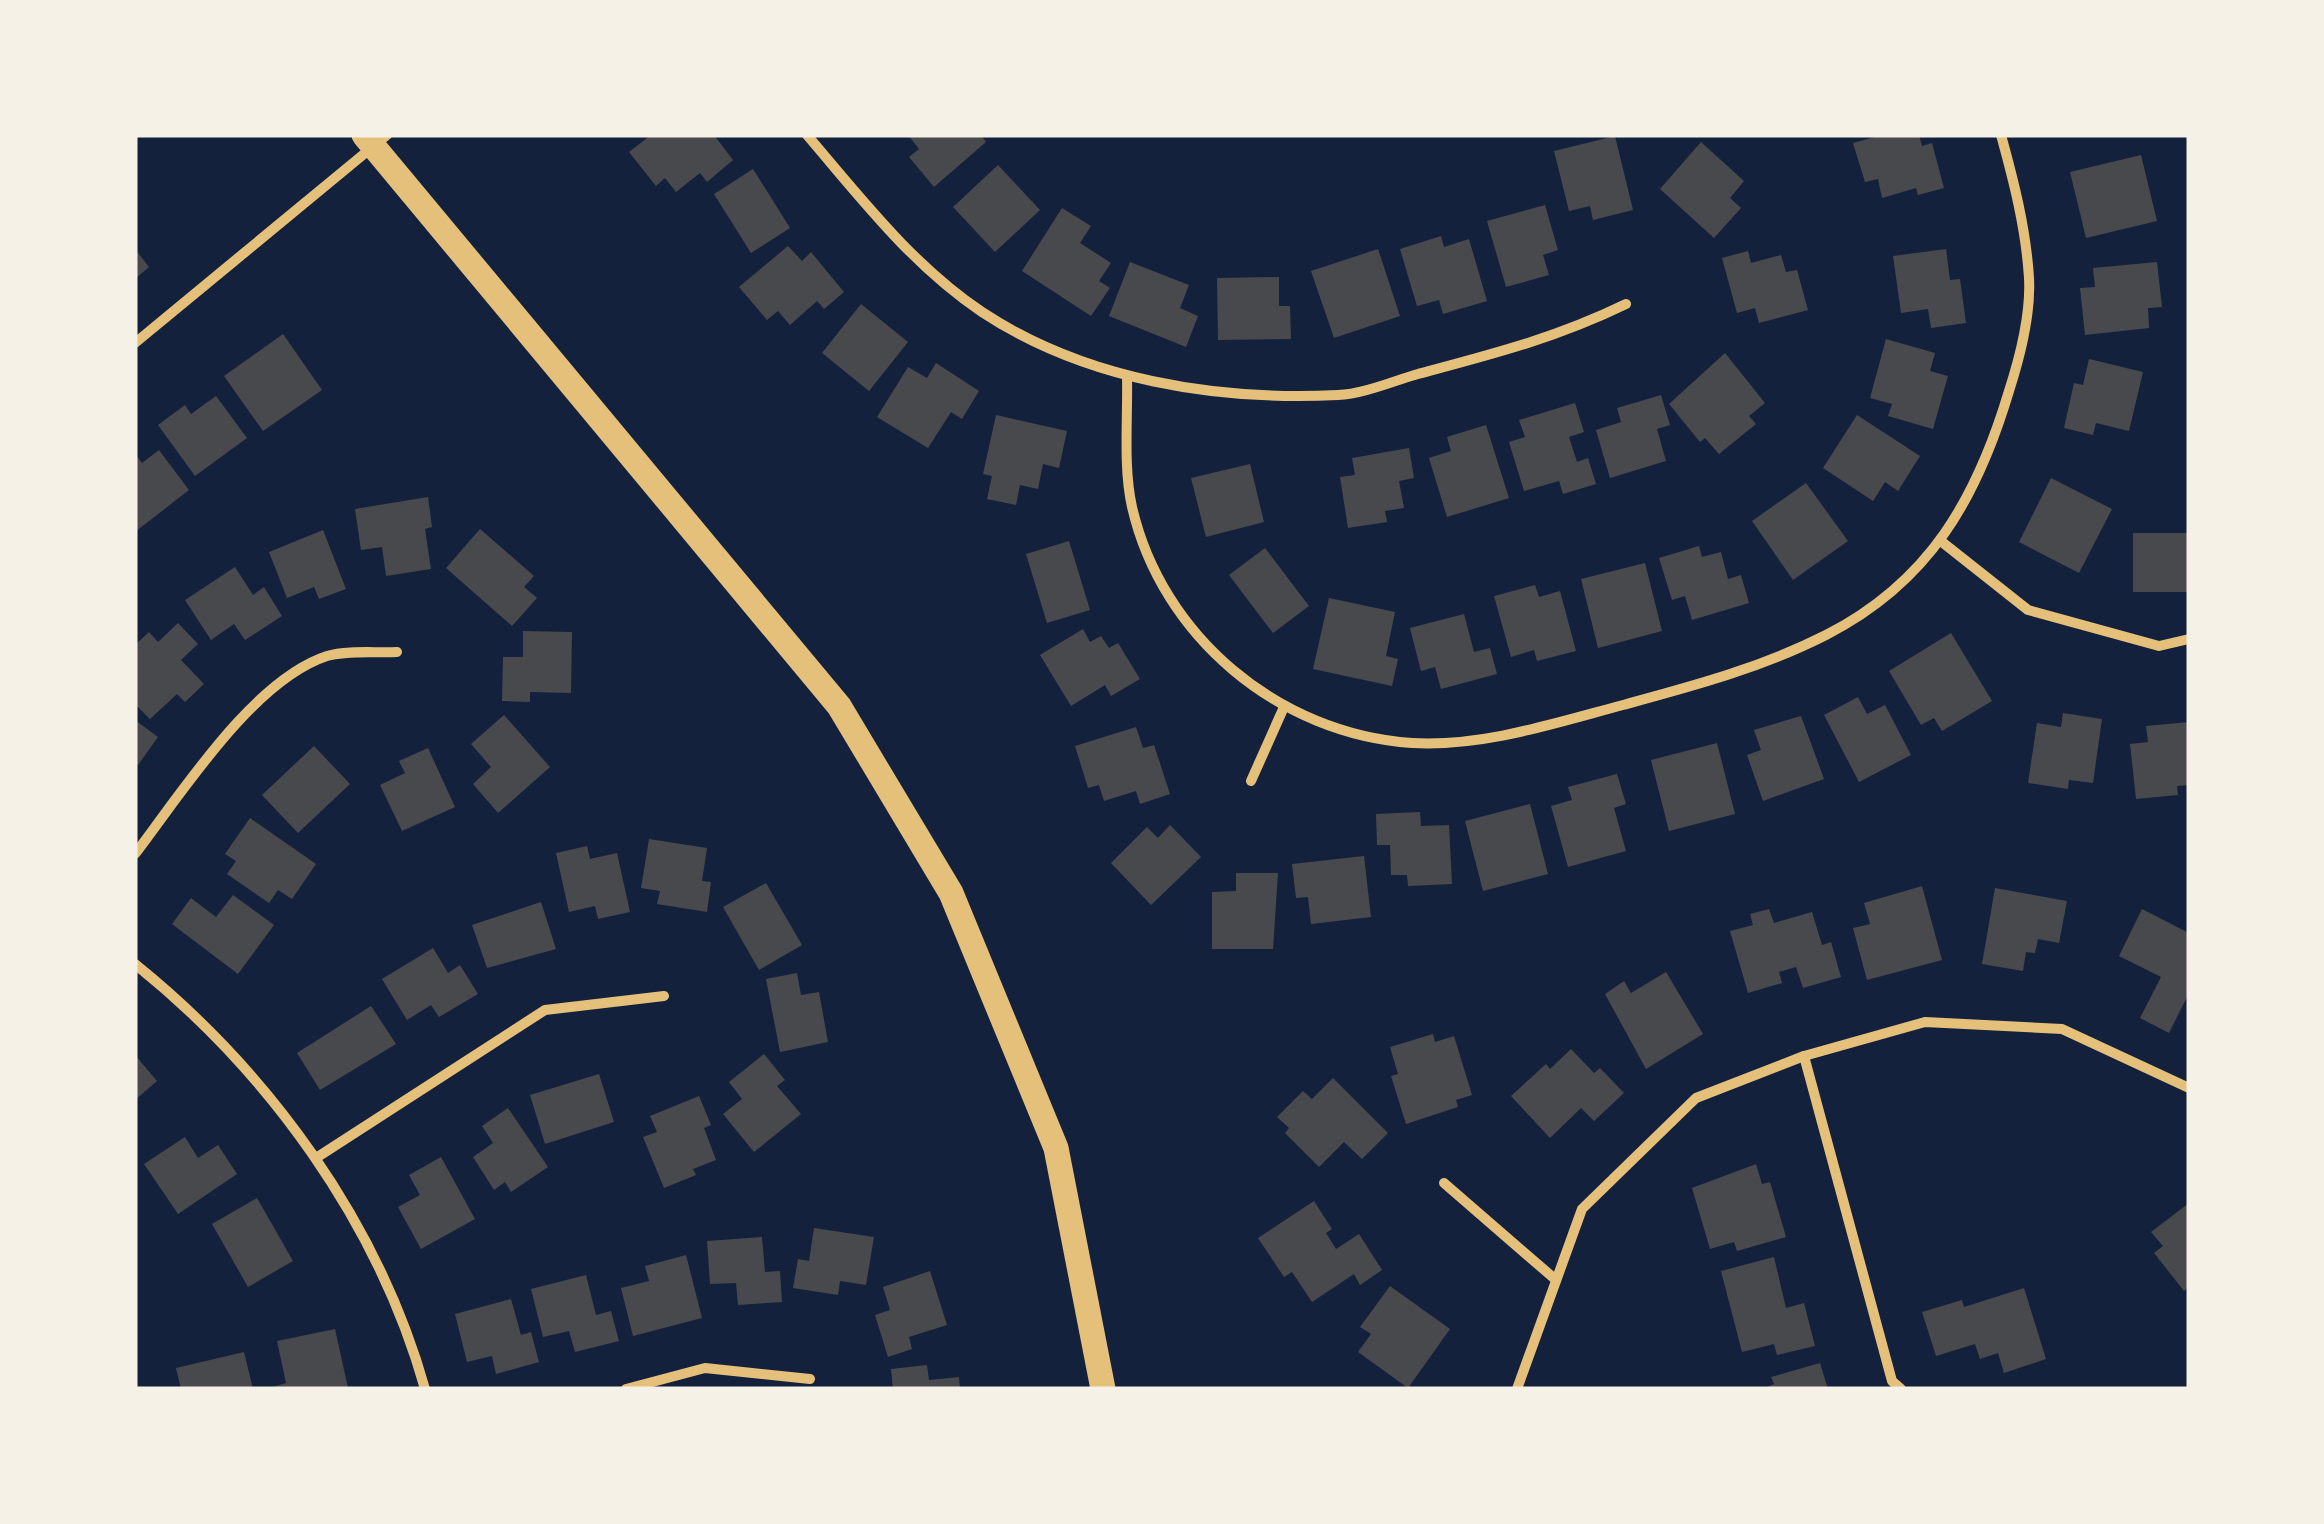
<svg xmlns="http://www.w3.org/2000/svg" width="2324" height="1524" viewBox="0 0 2324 1524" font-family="'Asap Condensed',sans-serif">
<rect width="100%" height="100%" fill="#14213d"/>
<g fill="#48494c">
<path d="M651,135H714L733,160L707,182L700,173L676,192L665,178L656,186L629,152Z"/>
<path d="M908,135H981L986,142L934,187L909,157L919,149Z"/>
<path d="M1882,135H1919L1922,146L1932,143L1944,188L1918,195L1916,188L1882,198L1878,179L1865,182L1853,143Z"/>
<path d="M1615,136L1633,210L1593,220L1590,206L1569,211L1554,151Z"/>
<path d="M1701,142L1744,181L1730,198L1741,208L1714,238L1660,189Z"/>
<path d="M2141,155L2157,221L2086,238L2070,172Z"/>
<path d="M998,165L1040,210L995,252L953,207Z"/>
<path d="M753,169L790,228L751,253L714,194Z"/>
<path d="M1545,205L1558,250L1543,255L1549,275L1506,287L1487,221Z"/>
<path d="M1062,208L1091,226L1080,243L1111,263L1099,281L1110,288L1091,316L1022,271Z"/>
<path d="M1441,236L1444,247L1469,239L1487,301L1443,314L1439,300L1417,306L1400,249Z"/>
<path d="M788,246L802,261L811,252L844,292L824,309L817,301L790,325L778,311L767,320L739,287Z"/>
<path d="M135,249L149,267L135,279Z"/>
<path d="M1378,249L1400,316L1334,338L1311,271Z"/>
<path d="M1946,249L1950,280L1960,279L1966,323L1931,328L1928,309L1901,313L1893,256Z"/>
<path d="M1748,251L1751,263L1781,255L1786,272L1797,270L1808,310L1759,323L1755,308L1737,313L1722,258Z"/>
<path d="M1130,262L1189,285L1180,308L1198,316L1186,347L1109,316Z"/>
<path d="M2157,262L2162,307L2148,308L2149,328L2085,335L2080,288L2095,287L2093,268Z"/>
<path d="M1279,277V306H1290L1291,339L1218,340L1217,278Z"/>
<path d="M861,304L908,342L869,391L822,353Z"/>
<path d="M283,334L322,390L263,431L224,376Z"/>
<path d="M1886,339L1935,353L1930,371L1948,376L1933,429L1888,416L1892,404L1870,398Z"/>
<path d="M1725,353L1765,403L1749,416L1756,424L1719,454L1705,438L1700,442L1669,404Z"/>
<path d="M2089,359L2143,372L2129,431L2096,423L2093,435L2064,428L2074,383L2083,385Z"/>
<path d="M936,363L979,391L962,419L951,412L928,448L877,417L908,367L927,378Z"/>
<path d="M1661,395L1670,425L1657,429L1666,461L1610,478L1596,430L1621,422L1617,408Z"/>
<path d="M216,396L247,438L195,476L158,425L185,405L191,414Z"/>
<path d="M1575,403L1584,432L1569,437L1577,462L1588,458L1596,484L1563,494L1559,481L1524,491L1509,442L1525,437L1519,420Z"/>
<path d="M996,415L1067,431L1059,468L1043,464L1038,489L1020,485L1016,505L987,499L992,476L983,474Z"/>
<path d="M1857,415L1920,456L1898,491L1885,482L1873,501L1823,468Z"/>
<path d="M1486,425L1509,498L1447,517L1429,458L1451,451L1447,437Z"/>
<path d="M1409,448L1414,478L1399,481L1404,508L1385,511L1387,522L1348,528L1340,477L1355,475L1352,458Z"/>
<path d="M159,450L189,490L135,532V454L142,463Z"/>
<path d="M1250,464L1264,522L1206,537L1191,478Z"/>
<path d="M2051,478L2112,509L2079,573L2019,542Z"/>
<path d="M1806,483L1848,541L1793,580L1752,521Z"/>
<path d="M428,497L432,527L425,529L431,569L386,576L382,547L361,550L355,509Z"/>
<path d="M480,529L534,576L524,587L537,598L512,626L446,568Z"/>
<path d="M323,530L346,589L319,599L314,587L287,598L269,552Z"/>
<rect x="2133" y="533" width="56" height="59"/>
<path d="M1069,541L1090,610L1047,623L1026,554Z"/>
<path d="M1699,546L1702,557L1721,552L1728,579L1741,575L1749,603L1692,620L1685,596L1672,600L1659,558Z"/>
<path d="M1265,548L1309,606L1273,633L1229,575Z"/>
<path d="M1645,563L1662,631L1598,648L1581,579Z"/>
<path d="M235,567L253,595L264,587L282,616L245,640L234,624L211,640L185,600Z"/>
<path d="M1535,585L1539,597L1560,591L1576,651L1537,661L1534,650L1511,657L1494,596Z"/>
<path d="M1329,598L1395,612L1386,656L1398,659L1392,686L1313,669Z"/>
<path d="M1464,614L1474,652L1490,648L1497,674L1441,689L1435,667L1421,671L1410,628Z"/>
<path d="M178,623L198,644L181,660L204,684L185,702L177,694L150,719L135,704V645L149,632L158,642Z"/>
<path d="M1083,629L1090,642L1101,636L1109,648L1118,643L1140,679L1111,696L1105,685L1071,706L1040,655Z"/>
<path d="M523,631L572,632L571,693L530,692V702L502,701L503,657H523Z"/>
<path d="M1951,633L1992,701L1942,731L1934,718L1921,725L1889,671Z"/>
<path d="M1858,697L1867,714L1885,705L1911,755L1859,782L1824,715Z"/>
<path d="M2063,713L2102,719L2093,783L2069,780L2068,789L2028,783L2037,723L2061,727Z"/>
<path d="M504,715L550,767L498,813L473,784L491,767L471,744Z"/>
<path d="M1801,716L1824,779L1763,801L1747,755L1761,750L1754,730Z"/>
<path d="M135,720L158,737L138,765L135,763Z"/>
<path d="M2189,722V785L2177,786L2178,795L2136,799L2130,744L2148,742L2146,726Z"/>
<path d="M1136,727L1143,748L1154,745L1170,794L1140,804L1136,791L1104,801L1099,785L1088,788L1075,746Z"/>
<path d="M1717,743L1735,814L1669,831L1651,760Z"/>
<path d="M314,746L350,784L298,833L262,795Z"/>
<path d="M428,748L455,807L402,831L380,785L405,773L399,761Z"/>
<path d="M1617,774L1626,804L1614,808L1626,851L1568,867L1551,806L1572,800L1568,787Z"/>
<path d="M1530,804L1548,874L1483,891L1465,821Z"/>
<path d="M1420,812L1421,826L1449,825L1452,884L1408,886L1407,875H1391L1390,845H1377L1376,814Z"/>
<path d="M250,818L316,864L292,899L278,890L269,903L227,874L236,861L225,854Z"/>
<path d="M1170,825L1201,857L1151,905L1111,863L1147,827L1158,838Z"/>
<path d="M649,839L707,848L702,881L711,882L707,912L657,904L660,891L641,888Z"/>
<path d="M587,846L590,859L617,853L630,912L598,919L595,906L569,912L556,853Z"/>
<path d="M1364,856L1371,917L1311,924L1308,897L1296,898L1292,864Z"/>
<path d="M1236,873H1278L1273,949H1212V892L1236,891Z"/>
<path d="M766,883L802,945L759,970L723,907Z"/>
<path d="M1922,886L1942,960L1867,980L1853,928L1870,924L1864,903Z"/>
<path d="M1995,888L2067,901L2059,943L2038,939L2035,953L2026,952L2023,971L1982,964Z"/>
<path d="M233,895L274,925L238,974L172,924L191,898L216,917Z"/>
<path d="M541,902L556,949L487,968L472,925Z"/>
<path d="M1769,909L1774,923L1812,912L1822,945L1831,942L1841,977L1803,988L1796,967L1779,972L1782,983L1748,993L1730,931L1753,925L1750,914Z"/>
<path d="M2142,909L2189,933V993L2169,1033L2140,1018L2161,977L2119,956Z"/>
<path d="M433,948L448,973L460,965L478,994L439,1017L431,1005L407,1020L382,979Z"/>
<path d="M1666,972L1703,1034L1646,1069L1605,994L1624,981L1631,993Z"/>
<path d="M797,973L801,995L819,992L828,1042L780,1052L766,979Z"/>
<path d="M371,1006L396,1044L320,1090L297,1053Z"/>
<path d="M1433,1034L1435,1042L1454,1036L1472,1095L1456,1100L1458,1107L1406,1124L1391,1076L1398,1074L1390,1047Z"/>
<path d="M1571,1049L1594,1073L1600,1068L1624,1093L1594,1121L1581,1108L1550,1138L1511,1096L1546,1064L1550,1069Z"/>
<path d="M764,1054L785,1080L777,1086L801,1114L754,1152L723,1114L742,1099L729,1082Z"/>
<path d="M135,1055L157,1081L135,1100Z"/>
<path d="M599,1074L614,1122L545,1144L530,1095Z"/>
<path d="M1333,1078L1388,1133L1362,1159L1344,1142L1319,1167L1285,1133L1289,1128L1277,1117L1303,1091L1312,1099Z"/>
<path d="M699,1096L711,1125L704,1128L716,1160L693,1169L696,1175L664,1188L643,1137L657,1132L650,1116Z"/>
<path d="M508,1108L548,1167L511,1192L505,1182L494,1190L473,1157L493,1143L482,1126Z"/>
<path d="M185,1137L198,1158L218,1145L237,1174L178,1214L144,1164Z"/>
<path d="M441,1157L475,1219L421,1249L398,1207L420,1195L409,1175Z"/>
<path d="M1756,1164L1762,1184L1770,1182L1786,1237L1737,1251L1734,1242L1710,1249L1692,1188Z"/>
<path d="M257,1198L293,1261L248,1287L212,1224Z"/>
<path d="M1314,1201L1332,1229L1326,1233L1336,1249L1359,1234L1382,1270L1360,1285L1354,1274L1312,1302L1292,1272L1284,1277L1258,1238Z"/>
<path d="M2189,1203V1287L2184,1291L2154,1253L2163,1246L2151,1232Z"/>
<path d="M814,1228L874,1237L866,1285L840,1281L838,1295L793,1288L798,1259L809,1261Z"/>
<path d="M762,1237L765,1272L780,1271L782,1302L738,1305L736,1283L710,1284L707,1241Z"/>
<path d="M686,1255L702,1318L633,1336L621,1288L649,1281L645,1266Z"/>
<path d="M1774,1257L1786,1308L1804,1303L1815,1346L1777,1355L1774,1344L1742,1352L1721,1271Z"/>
<path d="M930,1271L947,1325L909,1337L912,1349L888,1357L875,1315L890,1310L883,1287Z"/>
<path d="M586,1275L596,1315L611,1311L619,1341L575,1352L569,1331L543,1337L531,1289Z"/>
<path d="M1390,1286L1450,1329L1408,1388L1358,1352L1371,1334L1360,1327Z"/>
<path d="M2024,1288L2046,1359L2004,1373L1998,1353L1980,1359L1975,1344L1936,1356L1922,1312L1962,1300L1964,1307Z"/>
<path d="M511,1299L521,1335L531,1332L539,1362L496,1374L492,1356L467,1362L455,1314Z"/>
<path d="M335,1329L348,1388L266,1389L286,1383L277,1341Z"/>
<path d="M244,1352L253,1389H181L176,1368Z"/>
<path d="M1820,1363L1828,1389H1762L1774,1384L1771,1377Z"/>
<path d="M927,1365L929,1380L959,1377L960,1389H893L891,1369Z"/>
</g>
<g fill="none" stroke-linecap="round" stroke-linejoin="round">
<g stroke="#e5c07b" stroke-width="10">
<path d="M807,135C861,198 912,265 982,312C1085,380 1216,401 1338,395C1364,394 1393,381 1418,374C1493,354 1556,338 1626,304"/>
<path d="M135,343L387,135"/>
<path d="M1127,377C1128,418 1123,467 1132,507C1162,637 1279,734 1412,743C1483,747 1555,723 1623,705C1693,686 1761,668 1826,635C1930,582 1977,498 2009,391C2020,357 2031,314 2029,278C2026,229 2014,182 2001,135"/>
<path d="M1942,542L2028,610L2159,646L2189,639"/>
<path d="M1251,781L1284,707"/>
<path d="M135,854C181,794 253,680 327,656C347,650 376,653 397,652"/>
<path d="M135,964C269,1072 378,1222 425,1389"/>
<path d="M1804,1056L1892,1381L1901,1389"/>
<path d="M316,1158L545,1010L664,996"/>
<path d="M1444,1183L1556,1280"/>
<path d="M626,1389L705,1368L810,1379"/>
<path d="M1517,1389L1582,1209L1696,1098L1804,1056L1925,1022L2062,1029L2189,1088"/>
</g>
<path stroke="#e5c07b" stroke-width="25" d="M364,135L839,706L951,893L1056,1148L1103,1389"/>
</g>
<rect width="2324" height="1524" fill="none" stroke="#f6f1e7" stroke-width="275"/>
</svg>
